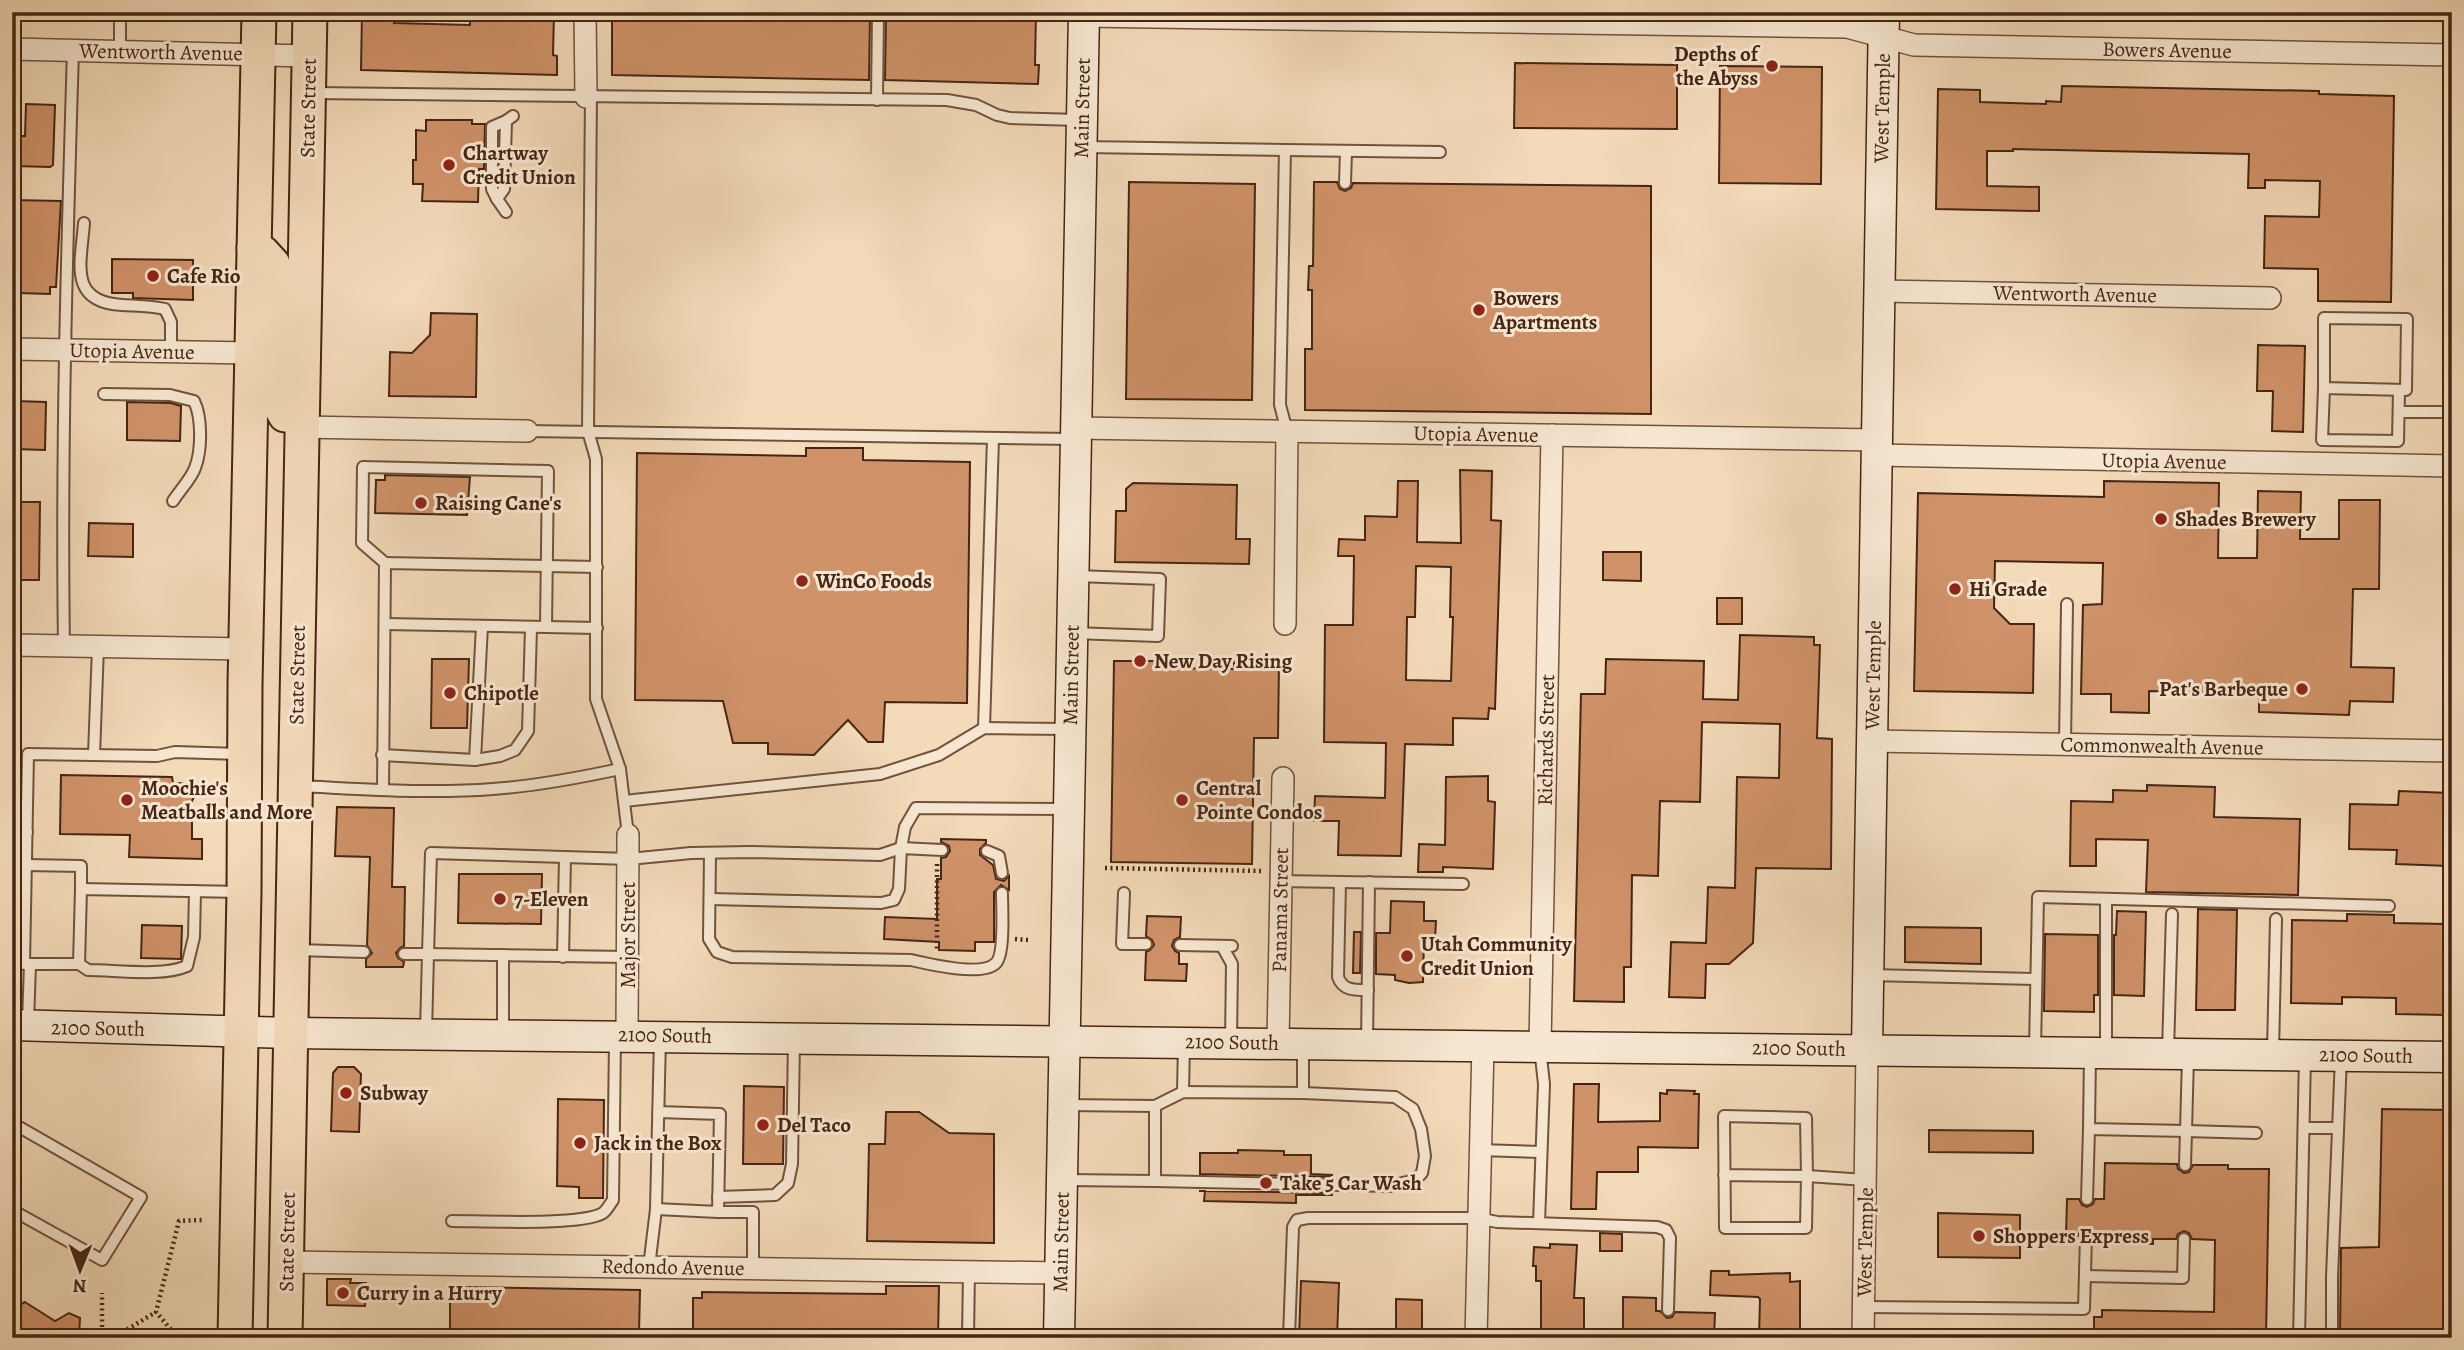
<svg xmlns="http://www.w3.org/2000/svg" width="2464" height="1350" viewBox="0 0 2464 1350" font-family="Alegreya,serif">
<rect width="100%" height="100%" fill="#f3dab9"/>
<filter id="stains"><feTurbulence type="fractalNoise" baseFrequency=".00286" numOctaves="4"/><feColorMatrix values="0 0 0 0 .2 0 0 0 0 .09 0 0 0 0 .02 0 0 0 .5 -.17"/></filter>
<radialGradient id="worn" r=".72"><stop offset=".6" stop-color="#630" stop-opacity="0"/><stop offset="1" stop-color="#630" stop-opacity=".3"/></radialGradient>
<g fill="#d09269" stroke="#472514" stroke-width="2" fill-rule="evenodd">
<path d="M362,12H394V23L470,25V12H554L553,55L557,56V75L361,70Z"/>
<path d="M612,12L870,14L869,80L612,75Z"/>
<path d="M890,12H1036L1035,65H1039L1038,84L885,80L886,14L890,15Z"/>
<path d="M1515,63L1677,65V129L1514,128Z"/>
<path d="M1720,66L1822,67L1821,184L1719,183Z"/>
<path d="M2062,86L2319,91V94L2394,96L2391,302L2318,301V269L2264,268L2265,216L2319,217L2320,181L2265,180V188H2248L2249,154L2013,149V151H1987V186L2039,187V211L1936,209L1938,89L1980,90V102L2046,104V101L2061,102Z"/>
<path d="M26,104L55,105L53,165L50,167L16,166L17,136H25Z"/>
<path d="M426,120H472V124H485L484,169H479L478,202L422,201L423,184H413V160H416V130L426,131Z"/>
<path d="M1129,182L1255,184L1252,400L1126,399Z"/>
<path d="M1314,182H1337L1340,189L1345,191L1351,188L1353,183L1651,186V414L1305,410V349H1312V290H1308L1309,266H1313Z"/>
<path d="M12,200L61,201L56,287H50V294L18,293V287H12Z"/>
<path d="M112,259L193,260V300L133,298V293H112Z"/>
<path d="M431,313L477,314L476,397L389,396L390,352L412,353L430,335Z"/>
<path d="M2258,345L2305,346L2303,432L2272,431L2273,391H2257Z"/>
<path d="M15,401L46,402L45,450L14,449Z"/>
<path d="M127,402L171,403L181,406L180,441L127,440Z"/>
<path d="M806,448H863V460L970,462L967,703L885,702L883,742H868L848,720L814,755L768,754V743H733L723,701L635,700L637,453L806,456Z"/>
<path d="M1460,470L1492,471L1491,520L1501,521L1495,709L1489,708L1488,719L1453,718V745L1405,744L1401,856L1338,855L1339,821H1314L1315,796L1385,798L1386,743L1324,742L1325,625H1353L1354,556H1338L1339,539L1365,540V516L1397,517L1398,481H1418L1417,542L1461,543ZM1416,566L1451,567L1450,617H1453L1451,681L1406,680L1407,617H1415Z"/>
<path d="M385,475L470,477L467,515L375,513L376,480H385Z"/>
<path d="M2104,481L2219,483L2218,558H2257L2258,491L2301,492L2300,539H2339V500H2380L2379,589H2353L2351,667L2394,668L2393,702L2350,701L2349,715L2259,712V694L2149,691V713L2111,712V694H2081L2083,605L2102,604L2103,563L1995,561L1994,608L2010,624H2034L2033,693L1914,691L1918,493L2104,497Z"/>
<path d="M1133,483L1237,485L1236,539H1250L1249,564L1115,562L1116,511H1126V489Z"/>
<path d="M14,502H40L39,580H12Z"/>
<path d="M89,523L133,524V557L88,556Z"/>
<path d="M1603,552H1641V581L1603,580Z"/>
<rect x="1717" y="598" width="25" height="26"/>
<path d="M1740,635L1814,637V645H1820L1817,738L1832,739L1831,869L1756,868L1753,943L1729,964H1706L1705,998L1669,997L1671,942L1706,943L1708,887L1735,888L1737,777L1779,778L1780,724L1702,722L1700,802L1660,801L1658,876L1632,875L1631,967H1624V1002L1574,1001L1581,694H1605L1606,659L1704,661L1703,699L1738,700Z"/>
<path d="M432,659H469L467,728H431Z"/>
<path d="M1114,661H1160L1161,668L1234,669V661L1279,662L1278,738H1254L1252,864L1111,862Z"/>
<path d="M61,775L172,777L173,783L201,784L184,816L192,819V839H202V859L129,857L130,835L60,834Z"/>
<path d="M1488,776V801L1495,802L1493,869L1443,867V872H1418L1419,844L1445,845L1446,777Z"/>
<path d="M2147,785L2215,787L2214,817L2300,819L2298,895L2146,892L2148,840L2096,839V866H2070L2071,801L2113,802V790L2147,791Z"/>
<path d="M2399,791L2450,793L2449,866L2396,864L2397,850L2349,849L2350,804L2398,805Z"/>
<path d="M337,807L394,808L392,887H405L404,946L400,948L396,953L398,958L404,962L403,967H366V959L372,953L367,945L370,857L335,856Z"/>
<path d="M941,839L986,840V843L980,849V855L993,865L996,879L1004,881L1009,876V890L1001,885L994,892V942H975V951L939,950V942L884,939L885,917L937,919V879H941V858L946,857L950,851L949,846L941,842Z"/>
<path d="M459,874H542L541,924L458,923Z"/>
<path d="M1391,901L1424,902V921H1436L1435,938H1424L1423,982L1409,983L1395,980V975L1376,974V933H1390Z"/>
<path d="M2198,909L2237,910L2235,1010H2196Z"/>
<path d="M2117,911L2146,912L2144,996L2114,995V935H2116Z"/>
<path d="M2347,914L2394,915V923L2447,924L2446,1015L2396,1014V998L2342,997V1004L2291,1003L2292,920L2347,921Z"/>
<path d="M1147,916L1181,917L1180,937L1174,940L1172,946L1175,951L1179,953V964H1187L1186,981L1145,980L1146,952L1150,950L1154,945L1152,940L1146,936Z"/>
<path d="M142,925L182,926L181,959L141,958Z"/>
<path d="M1905,927L1981,928V964L1905,962Z"/>
<path d="M1354,932H1361L1360,973H1353Z"/>
<path d="M2045,934L2098,935V995H2094V1012L2044,1011Z"/>
<path d="M338,1067H354L361,1074L359,1132L331,1131L333,1073Z"/>
<path d="M1574,1084H1599L1598,1122L1660,1121V1093L1667,1094V1090L1695,1091L1694,1094H1699L1698,1148L1638,1147V1172H1597L1596,1209H1571Z"/>
<path d="M744,1086L784,1087L783,1164H743Z"/>
<path d="M558,1099L604,1100L603,1198H579V1187L557,1186Z"/>
<path d="M2382,1109L2452,1110V1338H2340L2341,1248L2379,1247Z"/>
<path d="M886,1112H919L949,1133L994,1134V1243L867,1241L869,1144H885Z"/>
<path d="M1929,1130L2033,1131V1153L1929,1152Z"/>
<path d="M1238,1150L1284,1151V1155H1311V1174L1332,1175V1177L1200,1174V1153H1238Z"/>
<path d="M2105,1163L2177,1164L2178,1169L2184,1173L2189,1172L2193,1165H2228V1169H2269L2266,1338H2094V1317H2102V1310L2214,1312L2215,1240L2192,1239L2189,1233L2184,1231L2178,1234L2176,1239H2153V1244L2114,1243V1237L2094,1236L2091,1230L2086,1228L2080,1231L2078,1236H2066L2067,1199H2079L2082,1205L2087,1207L2093,1204L2095,1199H2104Z"/>
<path d="M1199,1191L1332,1193V1195H1296V1203L1204,1201L1205,1191Z"/>
<path d="M1938,1213L2020,1215V1258L1938,1257Z"/>
<path d="M1600,1233L1622,1234V1251H1600Z"/>
<path d="M1550,1244L1577,1245L1574,1298H1584V1338H1541V1281H1536V1266H1533L1534,1247L1550,1248Z"/>
<path d="M1711,1271H1729V1275L1790,1273V1282L1800,1281V1338H1759L1760,1299L1758,1297L1710,1295Z"/>
<path d="M327,1279H351L350,1283H366L365,1306L327,1305Z"/>
<path d="M1301,1281L1339,1283L1337,1338H1299Z"/>
<path d="M886,1286H939L938,1338L693,1336V1298H702V1292L886,1294Z"/>
<path d="M458,1287L640,1290L639,1333L638,1338H615L616,1335L520,1332L519,1338H462V1332H450V1294H458Z"/>
<path d="M1623,1297L1656,1298V1311H1660L1667,1318L1672,1317L1675,1312L1715,1313L1714,1338H1623Z"/>
<path d="M1396,1299L1422,1300V1330L1396,1329Z"/>
<path d="M25,1302L55,1321L69,1313L80,1318L79,1336L82,1338H12V1309Z"/>
</g>
<g fill="none" stroke-linecap="round" stroke-linejoin="round">
<defs>
<g id="lane">
<path d="M120,51V12"/>
<path d="M314,93L947,100L976,105L997,115L1010,118L1079,120"/>
<path d="M591,96L588,431L596,459V699L620,769L628,835"/>
<path d="M877,100L878,12"/>
<path d="M1083,147L1285,150L1280,405L1287,431"/>
<path d="M1285,150L1440,152"/>
<path d="M1345,183L1346,151"/>
<path d="M497,199L492,189V127L506,121"/>
<path d="M506,212L497,199L504,189L506,121L513,116"/>
<path d="M84,223C81,263 68,302 122,305C137,306 151,306 165,309L171,322V352"/>
<path d="M2324,388V318L2407,319L2406,390L2324,388L2322,440L2398,441L2399,390"/>
<path d="M104,394L170,395L194,401C202,417 202,450 195,468C191,479 180,490 173,501"/>
<path d="M2399,412H2442"/>
<path d="M527,431L1073,439"/>
<path d="M385,624L546,627L548,471L363,467L362,543L385,563"/>
<path d="M546,627L597,628"/>
<path d="M1073,633L1158,636L1160,579L1076,576"/>
<path d="M64,646C61,447 67,249 73,50"/>
<path d="M984,728L993,438"/>
<path d="M2065,744L2067,604"/>
<path d="M94,755L98,647"/>
<path d="M382,755L475,760L500,756L515,750L528,731L531,628"/>
<path d="M475,760L482,626"/>
<path d="M299,786C364,789 428,794 493,789C536,786 578,778 620,769"/>
<path d="M383,790L385,563L597,567"/>
<path d="M624,801L880,774L939,755L984,728L1068,729"/>
<path d="M12,832H27"/>
<path d="M987,851L999,856L1002,873"/>
<path d="M710,853L709,939L717,952L732,957L911,960C928,964 983,977 996,963C1005,954 1002,907 1002,893"/>
<path d="M26,865L81,866V889"/>
<path d="M1280,881L1463,884"/>
<path d="M1340,882L1338,977C1343,991 1355,990 1368,990"/>
<path d="M1124,893L1122,944H1146"/>
<path d="M710,899L881,903L894,900L899,889L901,848L942,850"/>
<path d="M2106,899V1051"/>
<path d="M1180,945L1232,946"/>
<path d="M1222,946L1232,964L1231,1042"/>
<path d="M297,950L364,952"/>
<path d="M404,954H428L431,853L565,857"/>
<path d="M563,957L565,857L629,859L691,853L750,852L880,855L901,848L905,827L916,808L1066,809"/>
<path d="M30,964H24L28,754L157,756L175,752L240,754"/>
<path d="M79,964L88,970C116,970 162,977 187,966L194,937L195,891"/>
<path d="M1871,975L2036,979"/>
<path d="M28,1023L30,964H79L81,889L241,892"/>
<path d="M426,1032L428,954L627,957"/>
<path d="M503,1033V955"/>
<path d="M1367,1044L1369,882"/>
<path d="M2035,1049L2038,897L2389,906"/>
<path d="M2168,1051L2172,914"/>
<path d="M2273,1051L2276,919"/>
<path d="M2090,1054L2089,1129L2186,1131L2188,1057"/>
<path d="M1183,1092L1184,1044"/>
<path d="M1065,1105L1155,1106L1183,1092L1303,1093V1046"/>
<path d="M658,1112L720,1114L718,1212L656,1209C657,1152 659,1095 660,1038"/>
<path d="M12,1127L21,1128L141,1197L102,1260L12,1210"/>
<path d="M2304,1128H2338"/>
<path d="M1480,1150L1541,1152"/>
<path d="M2185,1165L2186,1131L2256,1133"/>
<path d="M1724,1175L1807,1176L1806,1118L1724,1116L1725,1228H1806L1807,1176L1866,1180"/>
<path d="M1065,1180L1155,1181V1106"/>
<path d="M1155,1181L1390,1186L1415,1180L1422,1173L1425,1156L1421,1129L1413,1109L1395,1097L1303,1093"/>
<path d="M718,1197L775,1195L788,1183L792,1164L794,1041"/>
<path d="M2087,1199L2089,1129"/>
<path d="M718,1212H753V1268"/>
<path d="M452,1221C482,1221 582,1226 603,1213C607,1210 610,1204 613,1200L615,1039"/>
<path d="M1539,1223L1544,1084L1540,1048"/>
<path d="M649,1267L656,1209"/>
<path d="M2085,1276L2183,1278L2184,1239"/>
<path d="M1864,1307L2084,1309L2086,1236"/>
<path d="M968,1338L969,1271"/>
<path d="M1289,1338L1293,1227L1297,1220L1308,1218H1478L1497,1222L1657,1227L1666,1230L1670,1238L1668,1310"/>
<path d="M2299,1338L2305,1057"/>
<path d="M2332,1338V1277L2341,1057"/>
</g>
<g id="street">
<path d="M585,12L586,97"/>
<path d="M1084,16L1847,27L1914,45L2452,55"/>
<path d="M12,49L310,56"/>
<path d="M1879,291L2270,298"/>
<path d="M12,349L251,353"/>
<path d="M302,427L527,431"/>
<path d="M1076,428L1877,440"/>
<path d="M1876,455L2452,466"/>
<path d="M1285,624L1287,431"/>
<path d="M12,645L246,649"/>
<path d="M1872,741L2452,751"/>
<path d="M627,1035L628,835"/>
<path d="M1278,1042L1283,778"/>
<path d="M1540,1045L1552,435"/>
<path d="M286,1262L1060,1273"/>
<path d="M1476,1338L1483,1045"/>
<path d="M1863,1338L1867,1049"/>
</g>
<g id="secondary">
<path d="M12,1025L291,1033L2452,1057"/>
<path d="M1867,1049L1884,12"/>
<path d="M1059,1338L1084,12"/>
</g>
<g id="primary">
<path d="M254,248L263,253L273,264L278,289L280,406L285,415"/>
<path d="M235,1338L244,892L245,684L259,12"/>
<path d="M285,1338L310,12"/>
</g>
</defs>
<use href="#lane" stroke="#72523d" stroke-width="14"/>
<use href="#street" stroke="#72523d" stroke-width="24"/>
<use href="#secondary" stroke="#472514" stroke-width="33"/>
<use href="#primary" stroke="#472514" stroke-width="37"/>
<g stroke="#472514" stroke-width="4.5" stroke-dasharray="2 3.5" stroke-linecap="butt">
<path d="M937,864V949"/>
<path d="M1105,868L1262,871"/>
<path d="M1015,939L1028,940"/>
<path d="M102,1338V1293"/>
<path d="M113,1338L156,1312"/>
<path d="M178,1338L156,1312L179,1221L203,1220"/>
</g>
<use href="#lane" stroke="#f7e7d2" stroke-width="10"/>
<use href="#street" stroke="#f7e7d2" stroke-width="21"/>
<use href="#secondary" stroke="#f7e7d2" stroke-width="30"/>
<use href="#primary" stroke="#f3dab9" stroke-width="33"/>
</g>
<g fill="#8f2418" stroke="#f7e7d2" stroke-width="2.5">
<circle cx="1772" cy="66" r="7"/>
<circle cx="449" cy="165" r="7"/>
<circle cx="153" cy="276" r="7"/>
<circle cx="1479" cy="310" r="7"/>
<circle cx="421" cy="503" r="7"/>
<circle cx="2161" cy="519" r="7"/>
<circle cx="802" cy="581" r="7"/>
<circle cx="1955" cy="589" r="7"/>
<circle cx="1140" cy="661" r="7"/>
<circle cx="2302" cy="689" r="7"/>
<circle cx="450" cy="693" r="7"/>
<circle cx="127" cy="800" r="7"/>
<circle cx="1182" cy="800" r="7"/>
<circle cx="500" cy="899" r="7"/>
<circle cx="1407" cy="956" r="7"/>
<circle cx="346" cy="1093" r="7"/>
<circle cx="763" cy="1125" r="7"/>
<circle cx="580" cy="1143" r="7"/>
<circle cx="1266" cy="1183" r="7"/>
<circle cx="1979" cy="1236" r="7"/>
<circle cx="343" cy="1293" r="7"/>
</g>
<g text-anchor="middle" dominant-baseline="central" stroke-width="6" stroke-linejoin="round" paint-order="stroke">
<g font-size="21" fill="#472514" stroke="#f7e7d2">
<text transform="translate(2167 50) rotate(1)">Bowers Avenue</text>
<text transform="translate(161 52) rotate(1)">Wentworth Avenue</text>
<text transform="translate(308 108) rotate(-89)">State Street</text>
<text transform="translate(1082 108) rotate(-89)">Main Street</text>
<text transform="translate(1882 108) rotate(-89)">West Temple</text>
<text transform="translate(2075 294) rotate(1)">Wentworth Avenue</text>
<text transform="translate(132 351) rotate(1)">Utopia Avenue</text>
<text transform="translate(1476 434) rotate(1)">Utopia Avenue</text>
<text transform="translate(2164 461) rotate(1)">Utopia Avenue</text>
<text transform="translate(297 675) rotate(-89)">State Street</text>
<text transform="translate(1071 675) rotate(-89)">Main Street</text>
<text transform="translate(1873 675) rotate(-89)">West Temple</text>
<text transform="translate(1546 740) rotate(-89)">Richards Street</text>
<text transform="translate(2162 746) rotate(1)">Commonwealth Avenue</text>
<text transform="translate(1280 910) rotate(-89)">Panama Street</text>
<text transform="translate(628 935) rotate(-90)">Major Street</text>
<text transform="translate(98 1028) rotate(1)">2100 South</text>
<text transform="translate(665 1035) rotate(1)">2100 South</text>
<text transform="translate(1232 1042) rotate(1)">2100 South</text>
<text transform="translate(1799 1048) rotate(1)">2100 South</text>
<text transform="translate(2366 1055) rotate(1)">2100 South</text>
<text transform="translate(287 1242) rotate(-89)">State Street</text>
<text transform="translate(1061 1242) rotate(-89)">Main Street</text>
<text transform="translate(1865 1242) rotate(-89)">West Temple</text>
<text transform="translate(673 1267) rotate(1)">Redondo Avenue</text>
</g>
<g font-size="21" font-weight="bold" fill="#472514" stroke="#f7e7d2" text-anchor="start">
<text x="1758" y="54" text-anchor="end">Depths of<tspan x="1758" dy="24">the Abyss</tspan></text>
<text x="463" y="153">Chartway<tspan x="463" dy="24">Credit Union</tspan></text>
<text x="167" y="276">Cafe Rio</text>
<text x="1493" y="298">Bowers<tspan x="1493" dy="24">Apartments</tspan></text>
<text x="435" y="503">Raising Cane's</text>
<text x="2175" y="519">Shades Brewery</text>
<text x="816" y="581">WinCo Foods</text>
<text x="1969" y="589">Hi Grade</text>
<text x="1154" y="661">New Day Rising</text>
<text x="2288" y="689" text-anchor="end">Pat's Barbeque</text>
<text x="464" y="693">Chipotle</text>
<text x="141" y="788">Moochie's<tspan x="141" dy="24">Meatballs and More</tspan></text>
<text x="1196" y="788">Central<tspan x="1196" dy="24">Pointe Condos</tspan></text>
<text x="514" y="899">7-Eleven</text>
<text x="1421" y="944">Utah Community<tspan x="1421" dy="24">Credit Union</tspan></text>
<text x="360" y="1093">Subway</text>
<text x="777" y="1125">Del Taco</text>
<text x="594" y="1143">Jack in the Box</text>
<text x="1280" y="1183">Take 5 Car Wash</text>
<text x="1993" y="1236">Shoppers Express</text>
<text x="357" y="1293">Curry in a Hurry</text>
</g>
</g>
<rect width="2464" height="1350" fill="none" stroke="#f3dab9" stroke-width="42"/>
<rect x="14" y="14" width="2436" height="1322" fill="none" stroke="#472514" stroke-width="3.5"/>
<rect x="21" y="21" width="2422" height="1308" fill="none" stroke="#472514" stroke-width="2"/>
<g transform="translate(80 1270) rotate(181)" stroke="#f7e7d2" stroke-width="5" paint-order="stroke">
<path d="M0-5L12 26L0 18L-12 26Z" fill="#472514"/>
<text y="-10" font-size="19" font-weight="bold" text-anchor="middle" fill="#472514">N</text>
</g>
<rect width="100%" height="100%" filter="url(#stains)"/>
<rect width="100%" height="100%" fill="url(#worn)"/>
</svg>
